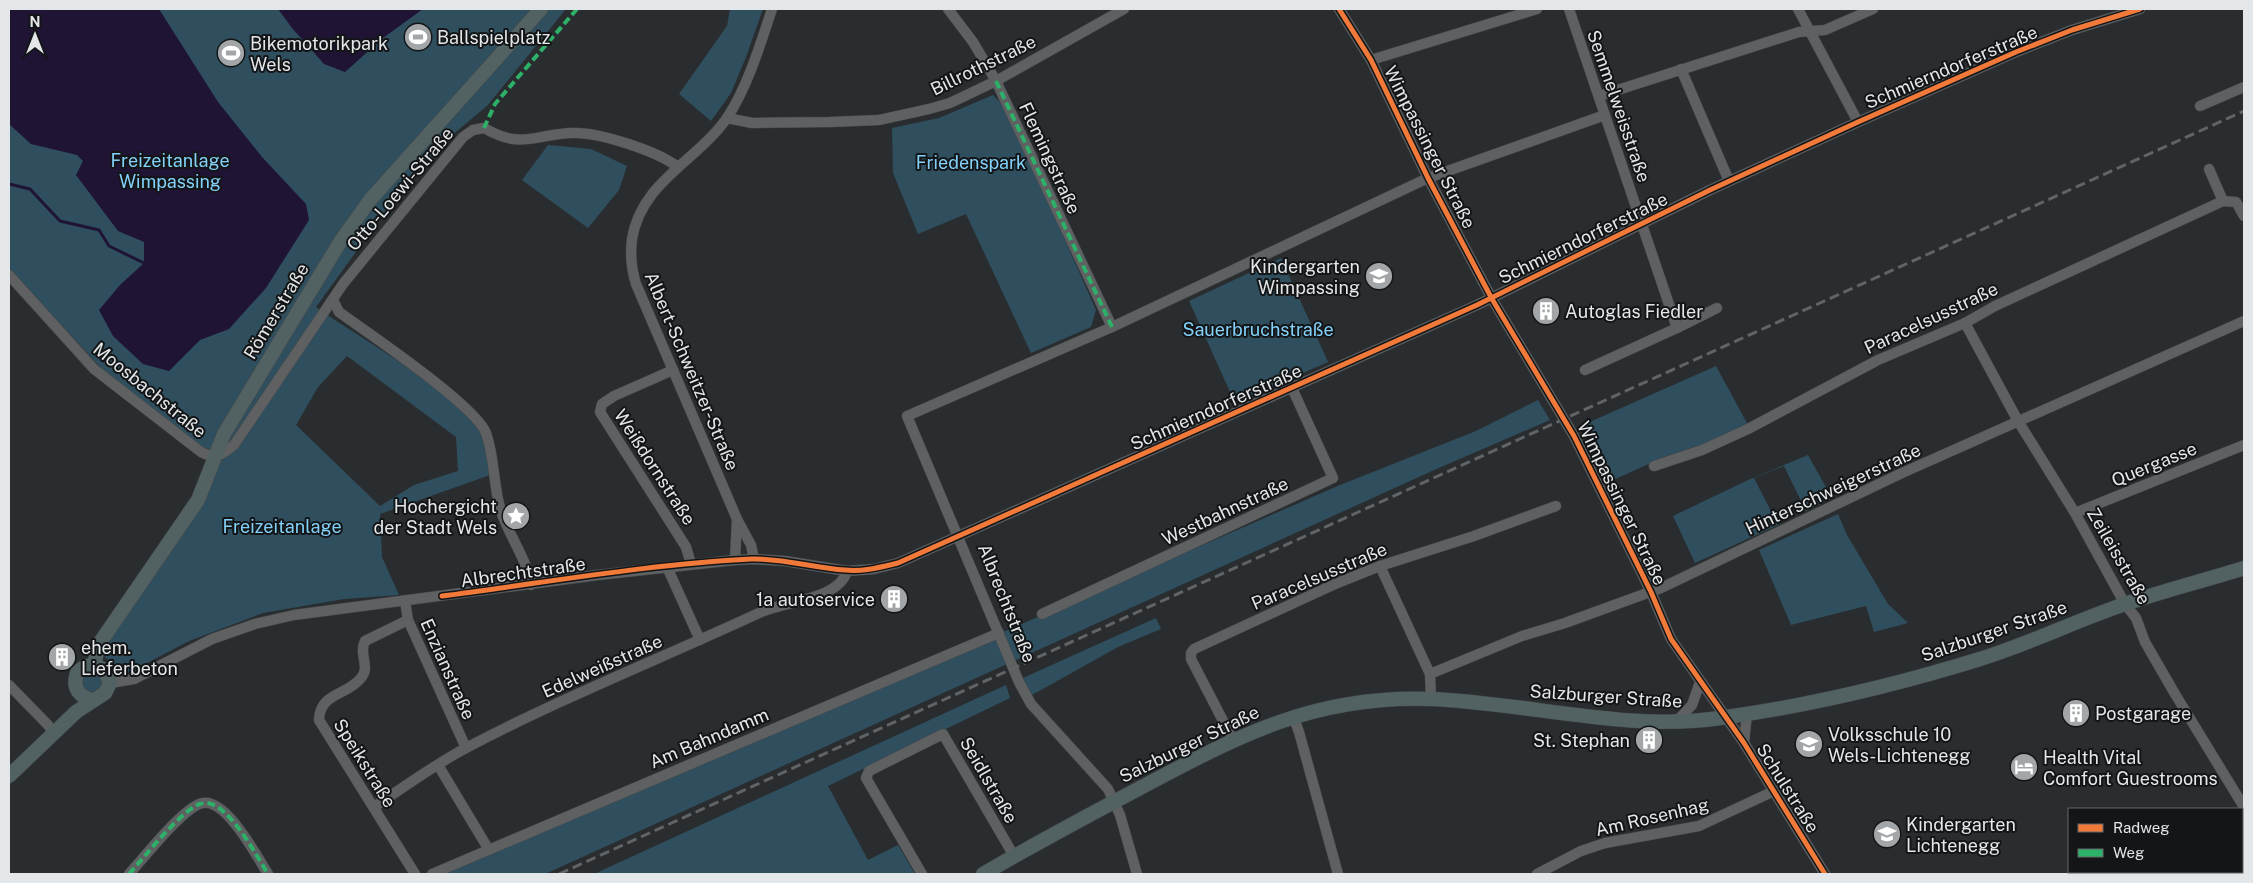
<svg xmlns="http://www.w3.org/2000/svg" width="2253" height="883" viewBox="0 0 2253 883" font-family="'Public Sans',sans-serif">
<rect width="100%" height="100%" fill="#2a2d2f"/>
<g fill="#2f4f5f" fill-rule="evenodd">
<path d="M9,9H566L487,106L451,136L379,220L316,307C351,333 471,400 483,437C487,449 488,463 490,475L380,514L382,557L399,595L344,599L263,613L189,641L132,671L119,673L100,651L219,463L227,455L204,448L102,369L9,268ZM347,356L456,437L458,471L414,485L380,506L296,425L318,387Z"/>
<path d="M730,9H763L746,57L731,93L711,121L679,94L727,26Z"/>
<path d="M993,95L1000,102L1027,154L1096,310L1091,327L1031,353L966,214L918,234L893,173L892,128L939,118Z"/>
<path d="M548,145L591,149L627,166L619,190L588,228L522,180Z"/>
<path d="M1281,258L1328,362L1235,403L1189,301Z"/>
<path d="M1716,366L1748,425L1701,447L1660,459L1613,480L1583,425Z"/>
<path d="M1538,400L1550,420L1432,471L545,874H439L1008,630L1340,485L1476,431Z"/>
<path d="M1808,455L1832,498L1806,511L1784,466L1754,478L1778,525L1695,563L1673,516L1746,481Z"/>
<path d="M1838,514L1847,535L1888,604L1908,623L1874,632L1866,606L1791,625L1759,550Z"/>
<path d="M1156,618L1161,629L1118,647L1032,695L1023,678Z"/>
<circle cx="92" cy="682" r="10"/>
<path d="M1006,685L1010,698L828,786L868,860L898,845L915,874H594Z"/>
</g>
<g fill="#1f1434">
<path d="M9,9H159L218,102L262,157L306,204L309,220L266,288L229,329L200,340L169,371L143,364L113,336L99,310L120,285L144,263V242L118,231L76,175L83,161L77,155L31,144L9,124Z"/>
<path d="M278,9H423L383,38L345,72L324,64L292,28Z"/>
</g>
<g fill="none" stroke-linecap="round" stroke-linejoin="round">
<path stroke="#1f1434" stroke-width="3" d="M9,184L30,189L60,221L99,230L109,246L144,263"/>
<defs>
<g id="minor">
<path d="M948,9L973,42L996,81L1112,327"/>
<path d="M1339,9L1371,60L1428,178L1492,299L1574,436L1651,592L1671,639L1744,743L1825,874"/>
<path d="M1569,9L1677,328L1585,370"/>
<path d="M1798,9L1858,122"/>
<path d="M1371,60L1537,9"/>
<path d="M1681,69L1729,181"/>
<path d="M1599,96L1799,32L1825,30L1873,9"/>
<path d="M2200,106L2244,87"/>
<path d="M727,118L752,123L830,122L879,120L929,109L950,103L996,81L1124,9"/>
<path d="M2209,169L2223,201L2236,202L2244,216"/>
<path d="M9,275L94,369L201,452C216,460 222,455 234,445L343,284L463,137L473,130L484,128C522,150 534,134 573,133C599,132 657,151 678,167"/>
<path d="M333,300L339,312C368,333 475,405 486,433C495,458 493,486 501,511C509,536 527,559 531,585"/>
<path d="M1965,323L2018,421L2075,513L2125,604L2136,618L2145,642L2175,694L2244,807"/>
<path d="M1677,328L1717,308"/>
<path d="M673,370L614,396L602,404L600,412L686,547L691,564"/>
<path d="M1654,466L1702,450L1748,429L1878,360L1965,323L1995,306L2223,201"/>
<path d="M2075,513L2244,445"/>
<path d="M754,559L751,545L737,519L636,284C631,268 630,255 632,239C641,182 697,161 727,118C748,86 760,45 772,9"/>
<path d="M735,560L737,519"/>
<path d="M1380,566L1430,674L1431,699"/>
<path d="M667,567L700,640"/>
<path d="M405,601L408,620L466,748"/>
<path d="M1042,614L1333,478L1292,388"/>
<path d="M408,620L365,641C358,655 371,666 361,678C347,696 320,692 319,720L415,874"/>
<path d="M1430,674L1522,636L1565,623L1661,588L1902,473L2244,321"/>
<path d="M110,683L134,679L212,639L255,624L294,615L598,575L735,560L754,559L785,561L847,571L874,569L898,563L1477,305L1710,190L1858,122L2016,52L2072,30L2140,9"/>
<path d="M9,685L48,725L54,734"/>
<path d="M1293,716L1299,732L1338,874"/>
<path d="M1676,722L1692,705L1700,682"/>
<path d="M1233,740L1191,659V653L1194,649L1335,584L1380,566L1474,536L1556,506"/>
<path d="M1744,743L1747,713"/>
<path d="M438,765L489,850"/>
<path d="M374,807C404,787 434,765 466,748C561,698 662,658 759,613C784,601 839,600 847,571"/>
<path d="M129,874C143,859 185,805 203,803C227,799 257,857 268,874"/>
<path d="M432,874L999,633"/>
<path d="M922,874L866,778L869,771L943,734L1014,856"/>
<path d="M1137,874L1120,815L1108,789L1031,704L1019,682L907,416L1112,327L1428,178L1605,115"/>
<path d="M1537,874L1581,851L1605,843L1699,826L1774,791"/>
</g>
<g id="major">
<path d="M94,665L99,644L198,500L224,434L340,242L370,200L541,9"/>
<path d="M9,776L76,712L105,693L110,683L105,671C95,662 85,664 77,673C72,688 79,697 93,700"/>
<path d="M983,874C1035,844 1087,816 1140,788C1238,736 1314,695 1429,699C1524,702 1626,732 1720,718C1807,706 1896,685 1980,659C2025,645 2067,625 2111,609C2154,593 2200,582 2244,568"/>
</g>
</defs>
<use href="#minor" stroke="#454849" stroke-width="11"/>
<use href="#major" stroke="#454849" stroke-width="15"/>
<use href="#minor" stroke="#5e6062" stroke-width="10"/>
<use href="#major" stroke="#526162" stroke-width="14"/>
<path stroke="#616466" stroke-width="3" stroke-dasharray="10 5" stroke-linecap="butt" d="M559,874L2244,111"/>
<g stroke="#2db169" stroke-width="4" stroke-dasharray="8 4" stroke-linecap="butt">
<path d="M996,81L1112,327"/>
<path d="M484,128L495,104L577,9"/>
<path d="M129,874C143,859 185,805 203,803C227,799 257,857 268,874"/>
</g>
<defs>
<g id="cycleway">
<path d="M1339,9L1371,60L1428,178L1492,299L1574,436L1651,592L1671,639L1744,743L1825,874"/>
<path d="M442,596C543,583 650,564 751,559C783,558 814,568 845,570C863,572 881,567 898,563L1477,305L1710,190L1858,122L2016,52L2072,30L2140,9"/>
</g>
</defs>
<use href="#cycleway" stroke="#131517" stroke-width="8"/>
<use href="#cycleway" stroke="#f17a3a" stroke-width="5"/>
</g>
<defs>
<symbol id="stadium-disc" viewBox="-11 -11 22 22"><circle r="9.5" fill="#a2a6a8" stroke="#131517"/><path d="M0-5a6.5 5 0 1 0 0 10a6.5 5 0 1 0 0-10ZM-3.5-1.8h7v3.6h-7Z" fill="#fff"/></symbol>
<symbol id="school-disc" viewBox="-11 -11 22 22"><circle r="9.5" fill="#a2a6a8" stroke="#131517"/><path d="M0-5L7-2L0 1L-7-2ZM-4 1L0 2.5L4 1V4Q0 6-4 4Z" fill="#fff"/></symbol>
<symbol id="building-disc" viewBox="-11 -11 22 22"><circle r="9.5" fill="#a2a6a8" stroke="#131517"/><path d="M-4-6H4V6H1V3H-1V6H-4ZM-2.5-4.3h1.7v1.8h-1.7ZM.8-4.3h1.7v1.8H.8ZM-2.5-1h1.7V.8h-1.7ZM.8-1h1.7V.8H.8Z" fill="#fff"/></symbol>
<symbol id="sight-disc" viewBox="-11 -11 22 22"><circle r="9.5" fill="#a2a6a8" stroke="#131517"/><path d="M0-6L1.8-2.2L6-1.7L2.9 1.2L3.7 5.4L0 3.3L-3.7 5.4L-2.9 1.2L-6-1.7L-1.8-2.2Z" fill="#fff"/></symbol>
<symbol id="hotel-disc" viewBox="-11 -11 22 22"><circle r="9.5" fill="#a2a6a8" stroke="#131517"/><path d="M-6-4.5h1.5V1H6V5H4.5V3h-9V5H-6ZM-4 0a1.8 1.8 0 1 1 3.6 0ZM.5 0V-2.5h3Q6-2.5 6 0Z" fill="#fff"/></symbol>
</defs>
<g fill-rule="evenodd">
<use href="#stadium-disc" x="402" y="21" width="32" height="32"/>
<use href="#stadium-disc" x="215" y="37" width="32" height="32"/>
<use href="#school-disc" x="1363" y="260" width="32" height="32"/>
<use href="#building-disc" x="1530" y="295" width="32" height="32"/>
<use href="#sight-disc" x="500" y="500" width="32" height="32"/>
<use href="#building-disc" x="878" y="583" width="32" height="32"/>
<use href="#building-disc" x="46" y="641" width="32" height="32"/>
<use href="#building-disc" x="2060" y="697" width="32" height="32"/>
<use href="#building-disc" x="1633" y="724" width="32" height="32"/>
<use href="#school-disc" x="1793" y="728" width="32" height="32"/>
<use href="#hotel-disc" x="2008" y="751" width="32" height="32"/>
<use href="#school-disc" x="1871" y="818" width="32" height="32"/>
</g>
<g text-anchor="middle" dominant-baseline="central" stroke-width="4" stroke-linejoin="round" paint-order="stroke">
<g font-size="18" fill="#e3e7e9" stroke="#131517" text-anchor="start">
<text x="437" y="37">Ballspielplatz</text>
<text x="250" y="43">Bikemotorikpark<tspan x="250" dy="21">Wels</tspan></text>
<text x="1360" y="266" text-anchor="end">Kindergarten<tspan x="1360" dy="21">Wimpassing</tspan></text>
<text x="1565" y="311">Autoglas Fiedler</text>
<text x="497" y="506" text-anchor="end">Hochergicht<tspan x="497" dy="21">der Stadt Wels</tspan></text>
<text x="875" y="599" text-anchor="end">1a autoservice</text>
<text x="81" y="647">ehem.<tspan x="81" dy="21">Lieferbeton</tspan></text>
<text x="2095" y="713">Postgarage</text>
<text x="1828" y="734">Volksschule 10<tspan x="1828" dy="21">Wels-Lichtenegg</tspan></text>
<text x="1630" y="740" text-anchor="end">St. Stephan</text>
<text x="2043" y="757">Health Vital<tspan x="2043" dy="21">Comfort Guestrooms</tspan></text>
<text x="1906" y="824">Kindergarten<tspan x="1906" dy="21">Lichtenegg</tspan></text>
</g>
<g font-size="18" fill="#e3e7e9" stroke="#131517">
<text transform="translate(983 65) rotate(-26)">Billrothstraße</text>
<text transform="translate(1951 67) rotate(-23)">Schmierndorferstraße</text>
<text transform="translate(1619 106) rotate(71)">Semmelweisstraße</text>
<text transform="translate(1430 147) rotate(63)">Wimpassinger Straße</text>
<text transform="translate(1050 158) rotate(65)">Flemingstraße</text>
<text transform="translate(400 189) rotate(-50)">Otto-Loewi-Straße</text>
<text transform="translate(1583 238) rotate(-26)">Schmierndorferstraße</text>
<text transform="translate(276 311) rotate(-59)">Römerstraße</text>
<text transform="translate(1931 318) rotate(-25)">Paracelsusstraße</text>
<text transform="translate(692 371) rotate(67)">Albert-Schweitzer-Straße</text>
<text transform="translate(150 390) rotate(39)">Moosbachstraße</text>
<text transform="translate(1216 407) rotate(-24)">Schmierndorferstraße</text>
<text transform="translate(2154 464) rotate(-22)">Quergasse</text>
<text transform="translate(655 467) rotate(57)">Weißdornstraße</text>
<text transform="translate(1833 489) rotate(-25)">Hinterschweigerstraße</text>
<text transform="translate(1622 503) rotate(64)">Wimpassinger Straße</text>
<text transform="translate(1225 511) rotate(-25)">Westbahnstraße</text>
<text transform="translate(2119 556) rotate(60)">Zeileisstraße</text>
<text transform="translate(523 572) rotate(-8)">Albrechtstraße</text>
<text transform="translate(1319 576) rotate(-23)">Paracelsusstraße</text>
<text transform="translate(1007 603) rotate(68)">Albrechtstraße</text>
<text transform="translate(1994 631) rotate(-19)">Salzburger Straße</text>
<text transform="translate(602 666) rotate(-24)">Edelweißstraße</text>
<text transform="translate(448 669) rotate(66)">Enzianstraße</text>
<text transform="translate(1606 696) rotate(4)">Salzburger Straße</text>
<text transform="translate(709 738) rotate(-23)">Am Bahndamm</text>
<text transform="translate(1189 744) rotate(-26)">Salzburger Straße</text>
<text transform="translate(365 763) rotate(58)">Speikstraße</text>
<text transform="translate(989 780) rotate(60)">Seidlstraße</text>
<text transform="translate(1788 788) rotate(58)">Schulstraße</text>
<text transform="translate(1652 817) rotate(-13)">Am Rosenhag</text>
</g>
<g font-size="18" fill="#83d1f9" stroke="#131517">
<text x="170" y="160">Freizeitanlage<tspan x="170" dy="21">Wimpassing</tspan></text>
<text x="971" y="162">Friedenspark</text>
<text x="1258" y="329">Sauerbruchstraße</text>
<text x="282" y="526">Freizeitanlage</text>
</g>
</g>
<rect width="2253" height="883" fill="none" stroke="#e3e7e9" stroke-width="20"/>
<rect x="2068" y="808" width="175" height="65" fill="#131517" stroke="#66696b"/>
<rect x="2078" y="824" width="25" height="8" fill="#f17a3a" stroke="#66696b"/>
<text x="2113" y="833" font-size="15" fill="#e3e7e9">Radweg</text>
<rect x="2078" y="849" width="25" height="8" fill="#2db169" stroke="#66696b"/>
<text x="2113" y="858" font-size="15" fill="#e3e7e9">Weg</text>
<g transform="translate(35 35)" stroke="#131517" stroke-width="4" paint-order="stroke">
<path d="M0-4L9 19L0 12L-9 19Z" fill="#e3e7e9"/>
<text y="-8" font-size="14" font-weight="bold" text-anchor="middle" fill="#e3e7e9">N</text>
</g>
</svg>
